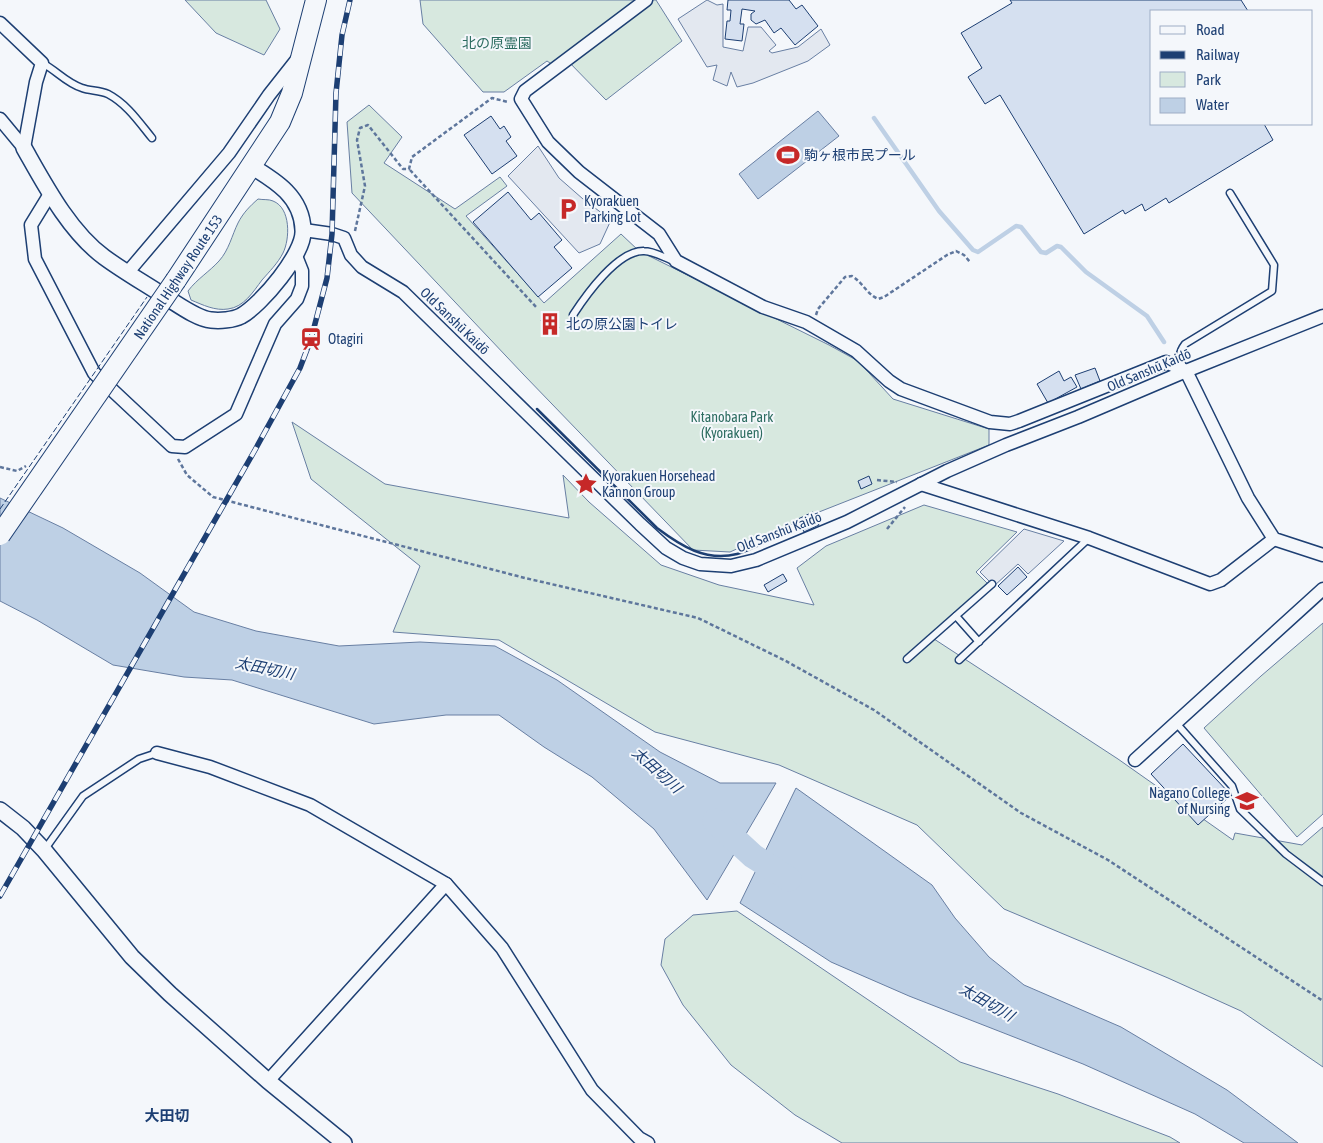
<svg xmlns="http://www.w3.org/2000/svg" width="1323" height="1143" viewBox="0 0 1323 1143" font-family="'Asap Condensed','Noto Sans JP',sans-serif">
<rect width="100%" height="100%" fill="#f4f7fb"/>
<g fill="#d7e8df" stroke="#687fa3">
<path d="M185,0H266L280,29L264,55L216,33Z"/>
<path d="M420,0H656L682,41L606,100L564,57L553,65L547,61L504,92H483L423,24Z"/>
<path d="M369,105L402,137L384,163L455,209L500,177L507,186L466,216L544,303L621,234L639,251L829,345L858,361L893,399L989,429V445L819,512L730,552L693,550L523,374L352,193L347,122Z"/>
<path d="M258,199C263,200 269,199 273,201C291,208 290,239 283,253C278,263 269,272 262,280C253,292 244,307 228,309C215,311 203,305 191,300L188,291C197,279 209,272 219,261C229,250 232,235 238,223C243,213 250,206 258,199Z"/>
<path d="M292,422L385,484L569,518L563,475L589,502L661,565L719,585L814,605L797,568L826,546L924,505L1017,532L976,572L988,584L931,637L1118,759L1233,840L1235,833L1302,845L1323,827V1067L1241,1011L1168,978L1004,909L917,825L779,765L655,732L499,640L393,632L420,566L311,479Z"/>
<path d="M1323,623V814L1297,837L1204,728L1261,676Z"/>
<path d="M737,911L960,1062L1058,1094L1170,1137L1180,1143H842L795,1115L731,1065L683,1005L661,965L665,939L693,915Z"/>
</g>
<g fill="#e3e8f0" stroke="#687fa3">
<path d="M707,0L717,5L723,4V47L743,51L748,27H761L776,45L769,51L772,53L798,47L821,29L830,45L808,61L753,83L737,87L731,72L727,86L713,80L717,65L707,67L678,19Z"/>
<path d="M538,146L559,178L583,199L611,220L600,244L579,253L508,176Z"/>
<path d="M1024,529L1064,541L1028,574L1018,564L994,586L980,572Z"/>
</g>
<g fill="#bed0e5" stroke="#687fa3">
<path d="M818,111L839,136L758,199L739,174Z"/>
<path d="M0,498L63,528L140,573L194,612L256,631L339,646L420,642L495,646L557,680L660,752L720,783H776L707,900L654,829L592,777L544,747L499,715H446L374,724L232,680L184,677L113,665L37,620L0,601Z"/>
<path d="M796,788L932,885L955,918L989,957L1024,985L1121,1027L1227,1090L1298,1143H1244L1195,1114L1083,1064L909,996L831,962L740,903Z"/>
</g>
<g fill="none" stroke-linecap="round" stroke-linejoin="round">
<path stroke="#bed0e5" stroke-width="4.5" d="M874,118L939,211L973,250L978,252L1016,226L1021,227L1041,252L1046,253L1057,246L1061,247L1086,272L1147,316L1164,342"/>
<path stroke="#bed0e5" stroke-width="25" d="M715,821L753,856L789,879"/>
</g>
<g fill="#d5e0f0" stroke="#1d3f73">
<path d="M728,0H789L796,9L802,5L818,26L795,45L781,28L774,33L765,20L756,24L751,20V14L755,11L742,9L740,24H744L742,41L725,39L727,21H730L731,10H727Z"/>
<path d="M1010,0H1241L1248,11H1152V124H1264L1273,140L1169,203L1166,198L1145,211L1142,204L1125,214L1123,210L1084,234L1000,95L985,104L968,77L982,68L961,33L1012,3Z"/>
<path d="M491,116L500,129L504,126L511,137L506,141L517,156L492,174L464,135Z"/>
<path d="M508,192L531,220L539,213L562,240L554,247L572,268L538,297L473,222Z"/>
<path d="M551,315L559,328L548,334L541,320Z"/>
<path d="M1095,368L1100,381L1081,389L1075,375Z"/>
<path d="M1059,371L1064,381L1071,377L1077,387L1048,403L1037,384Z"/>
<path d="M869,476L872,484L861,489L858,481Z"/>
<path d="M813,512L819,525L804,532L798,519Z"/>
<path d="M1018,567L1027,577L1007,595L998,586Z"/>
<path d="M783,574L787,581L768,592L764,585Z"/>
<path d="M1183,744L1231,795L1198,825L1151,774Z"/>
</g>
<g fill="none" stroke-linecap="round" stroke-linejoin="round">
<defs>
<g id="service">
<path d="M42,63C56,70 66,83 82,88C90,91 100,90 108,94C127,104 139,122 152,138"/>
<path d="M573,315C586,295 618,250 644,251C653,251 665,258 674,261"/>
<path d="M1184,368C1178,358 1179,352 1185,344L1272,291L1274,265L1230,193"/>
<path d="M956,616L979,642"/>
<path d="M907,659L992,584"/>
<path d="M959,660L1089,538"/>
<path d="M1176,723L1232,786L1240,809L1286,854L1323,882"/>
<path d="M45,849L83,796L139,759L157,753"/>
</g>
<g id="minor">
<path d="M646,0L525,91L521,99L548,142L579,172L659,234L676,261L763,307L806,322L856,351L889,381L901,389L990,422L1010,424L1019,421L1166,362L1186,371L1248,498L1274,539L1323,555"/>
<path d="M0,23L42,63L36,82L24,148"/>
<path d="M0,119L24,148"/>
<path d="M50,194L31,225L35,259L94,373L172,446L185,447L236,414L275,324L297,299L302,286V271L296,256"/>
<path d="M304,230L332,234L344,238L351,255L362,267L403,292L640,524L666,548L683,558L700,564L731,566L756,560L847,522L947,471L1006,445L1078,417L1186,371L1323,316"/>
<path d="M128,272L229,153L269,95L299,57"/>
<path d="M921,484L1089,538L1210,584L1221,580L1274,539"/>
<path d="M157,753L210,767L310,805L446,884L502,948L592,1090L639,1138L648,1143"/>
<path d="M1135,760L1323,589"/>
<path d="M268,1081L446,884"/>
</g>
<g id="tertiary">
<path d="M24,148C45,185 69,231 104,257C123,271 144,283 164,296C176,303 197,319 211,320C220,321 233,320 241,316C261,305 305,253 303,230C302,197 276,181 251,166"/>
<path d="M0,810L23,828L44,850L132,957L170,994L268,1081L344,1143"/>
</g>
<path id="trunk" d="M176,280L280,122L292,93L316,0"/>
</defs>
<use href="#service" stroke="#1d3f73" stroke-width="9"/>
<use href="#minor" stroke="#1d3f73" stroke-width="15"/>
<use href="#tertiary" stroke="#1d3f73" stroke-width="18"/>
<use href="#trunk" stroke="#1d3f73" stroke-width="22"/>
<g stroke="#5e769c" stroke-width="2.5" stroke-dasharray="4 2.5" stroke-linecap="butt">
<path d="M410,170L537,308"/>
<path d="M355,231L365,186L357,140L360,128L368,125L403,169H409L412,157L492,98L508,102"/>
<path d="M816,315L818,309L845,277L852,276C863,283 866,293 878,299L884,297L947,255L956,251L964,255L970,262"/>
<path d="M178,459L187,475L213,497L525,578L698,618L784,660L874,710L1021,813L1108,860L1323,1001"/>
<path d="M0,467L17,471L26,466"/>
<path d="M877,480L897,482"/>
<path d="M887,529L905,507"/>
</g>
<use href="#service" stroke="#f4f7fb" stroke-width="6"/>
<use href="#minor" stroke="#f4f7fb" stroke-width="12"/>
<use href="#tertiary" stroke="#f4f7fb" stroke-width="15"/>
<use href="#trunk" stroke="#f4f7fb" stroke-width="20"/>
<defs>
<path id="rail" d="M0,896L255,450L300,368L311,339L327,278L332,234L336,93L342,35L350,0"/>
</defs>
<use href="#rail" stroke="#1d3f73" stroke-width="5.5"/>
<use href="#rail" stroke="#f4f7fb" stroke-width="4" stroke-dasharray="11" stroke-linecap="butt"/>
<defs>
<path id="trunk-bridge" d="M0,535L176,280"/>
</defs>
<use href="#trunk-bridge" stroke="#1d3f73" stroke-width="22" stroke-linecap="butt"/>
<use href="#trunk-bridge" stroke="#f4f7fb" stroke-width="20"/>
<path stroke="#1d3f73" stroke-width="1" stroke-dasharray="6 2.5" stroke-linecap="butt" d="M0,509L147,297"/>
<path stroke="#1d3f73" stroke-width="2.5" d="M537,409L657,528C681,546 706,562 737,554C748,551 760,544 770,540"/>
</g>
<defs>
<symbol id="stadium-bare" viewBox="-9 -9 18 18"><path d="M0-5a6.5 5 0 1 0 0 10a6.5 5 0 1 0 0-10ZM-3.5-1.8h7v3.6h-7Z" fill="#c62828" stroke="#f4f7fb" stroke-width="2.5" paint-order="stroke"/></symbol>
<symbol id="parking-bare" viewBox="-9 -9 18 18"><path d="M-3.5-5.5H1a3.5 3.5 0 0 1 0 7H-1V5.5H-3.5ZM-1-3.4V-.6H.8a1.4 1.4 0 0 0 0-2.8Z" fill="#c62828" stroke="#f4f7fb" stroke-width="2.5" paint-order="stroke"/></symbol>
<symbol id="building-bare" viewBox="-9 -9 18 18"><path d="M-4-6H4V6H1V3H-1V6H-4ZM-2.5-4.3h1.7v1.8h-1.7ZM.8-4.3h1.7v1.8H.8ZM-2.5-1h1.7V.8h-1.7ZM.8-1h1.7V.8H.8Z" fill="#c62828" stroke="#f4f7fb" stroke-width="2.5" paint-order="stroke"/></symbol>
<symbol id="station-bare" viewBox="-9 -9 18 18"><path d="M-3-6H3Q5-6 5-4V2Q5 4 3 4L4.5 6H3L1.5 4h-3L-3 6H-4.5L-3 4Q-5 4-5 2V-4Q-5-6-3-6ZM-3.5-4v3h7v-3ZM-3.5 1v1.5H-2V1ZM2 1v1.5H3.5V1Z" fill="#c62828" stroke="#f4f7fb" stroke-width="2.5" paint-order="stroke"/></symbol>
<symbol id="sight-bare" viewBox="-9 -9 18 18"><path d="M0-6L1.8-2.2L6-1.7L2.9 1.2L3.7 5.4L0 3.3L-3.7 5.4L-2.9 1.2L-6-1.7L-1.8-2.2Z" fill="#c62828" stroke="#f4f7fb" stroke-width="2.5" paint-order="stroke"/></symbol>
<symbol id="university-bare" viewBox="-9 -9 18 18"><path d="M0-5L7-2L0 1L-7-2ZM-4 1L0 2.5L4 1V4Q0 6-4 4Z" fill="#c62828" stroke="#f4f7fb" stroke-width="2.5" paint-order="stroke"/></symbol>
</defs>
<g fill-rule="evenodd">
<use href="#stadium-bare" x="772" y="139" width="32" height="32"/>
<use href="#parking-bare" x="552" y="193" width="32" height="32"/>
<use href="#building-bare" x="534" y="308" width="32" height="32"/>
<use href="#station-bare" x="295" y="323" width="32" height="32"/>
<use href="#sight-bare" x="570" y="468" width="32" height="32"/>
<use href="#university-bare" x="1231" y="785" width="32" height="32"/>
</g>
<g text-anchor="middle" dominant-baseline="central" stroke-width="4" stroke-linejoin="round" paint-order="stroke">
<g font-size="14" fill="#2c6c60" stroke="#f4f7fb">
<text x="497" y="43">北の原霊園</text>
<text x="732" y="417">Kitanobara Park<tspan x="732" dy="16">(Kyorakuen)</tspan></text>
</g>
<g font-size="14" fill="#1d3f73" stroke="#f4f7fb" text-anchor="start">
<text x="804" y="155">駒ヶ根市民プール</text>
<text x="584" y="201">Kyorakuen<tspan x="584" dy="16">Parking Lot</tspan></text>
<text x="566" y="324">北の原公園トイレ</text>
<text x="328" y="339">Otagiri</text>
<text x="602" y="476">Kyorakuen Horsehead<tspan x="602" dy="16">Kannon Group</tspan></text>
<text x="1230" y="793" text-anchor="end">Nagano College<tspan x="1230" dy="16">of Nursing</tspan></text>
</g>
<g font-size="14" fill="#1d3f73" stroke="#f4f7fb">
<text transform="translate(178 277) rotate(-56)">National Highway Route 153</text>
<text transform="translate(455 321) rotate(44)">Old Sanshū Kaidō</text>
<text transform="translate(1149 370) rotate(-23)">Old Sanshū Kaidō</text>
<text transform="translate(779 532) rotate(-21)">Old Sanshū Kaidō</text>
</g>
<g font-size="15" font-style="italic" fill="#1d3f73" stroke="#f4f7fb">
<text transform="translate(265 668) rotate(12)">太田切川</text>
<text transform="translate(657 770) rotate(42)">太田切川</text>
<text transform="translate(987 1002) rotate(30)">太田切川</text>
</g>
<g font-size="15" font-weight="bold" fill="#1d3f73" stroke="#f4f7fb">
<text x="167" y="1115">大田切</text>
</g>
</g>
<rect x="1150" y="10" width="162" height="115" fill="#f4f7fb" stroke="#9eadc5"/>
<rect x="1160" y="26" width="25" height="8" fill="#f4f7fb" stroke="#9eadc5"/>
<text x="1196" y="35" font-size="15" fill="#1d3f73">Road</text>
<rect x="1160" y="51" width="25" height="8" fill="#1d3f73" stroke="#9eadc5"/>
<text x="1196" y="60" font-size="15" fill="#1d3f73">Railway</text>
<rect x="1160" y="72" width="25" height="15" fill="#d7e8df" stroke="#9eadc5"/>
<text x="1196" y="85" font-size="15" fill="#1d3f73">Park</text>
<rect x="1160" y="98" width="25" height="15" fill="#bed0e5" stroke="#9eadc5"/>
<text x="1196" y="110" font-size="15" fill="#1d3f73">Water</text>
</svg>
